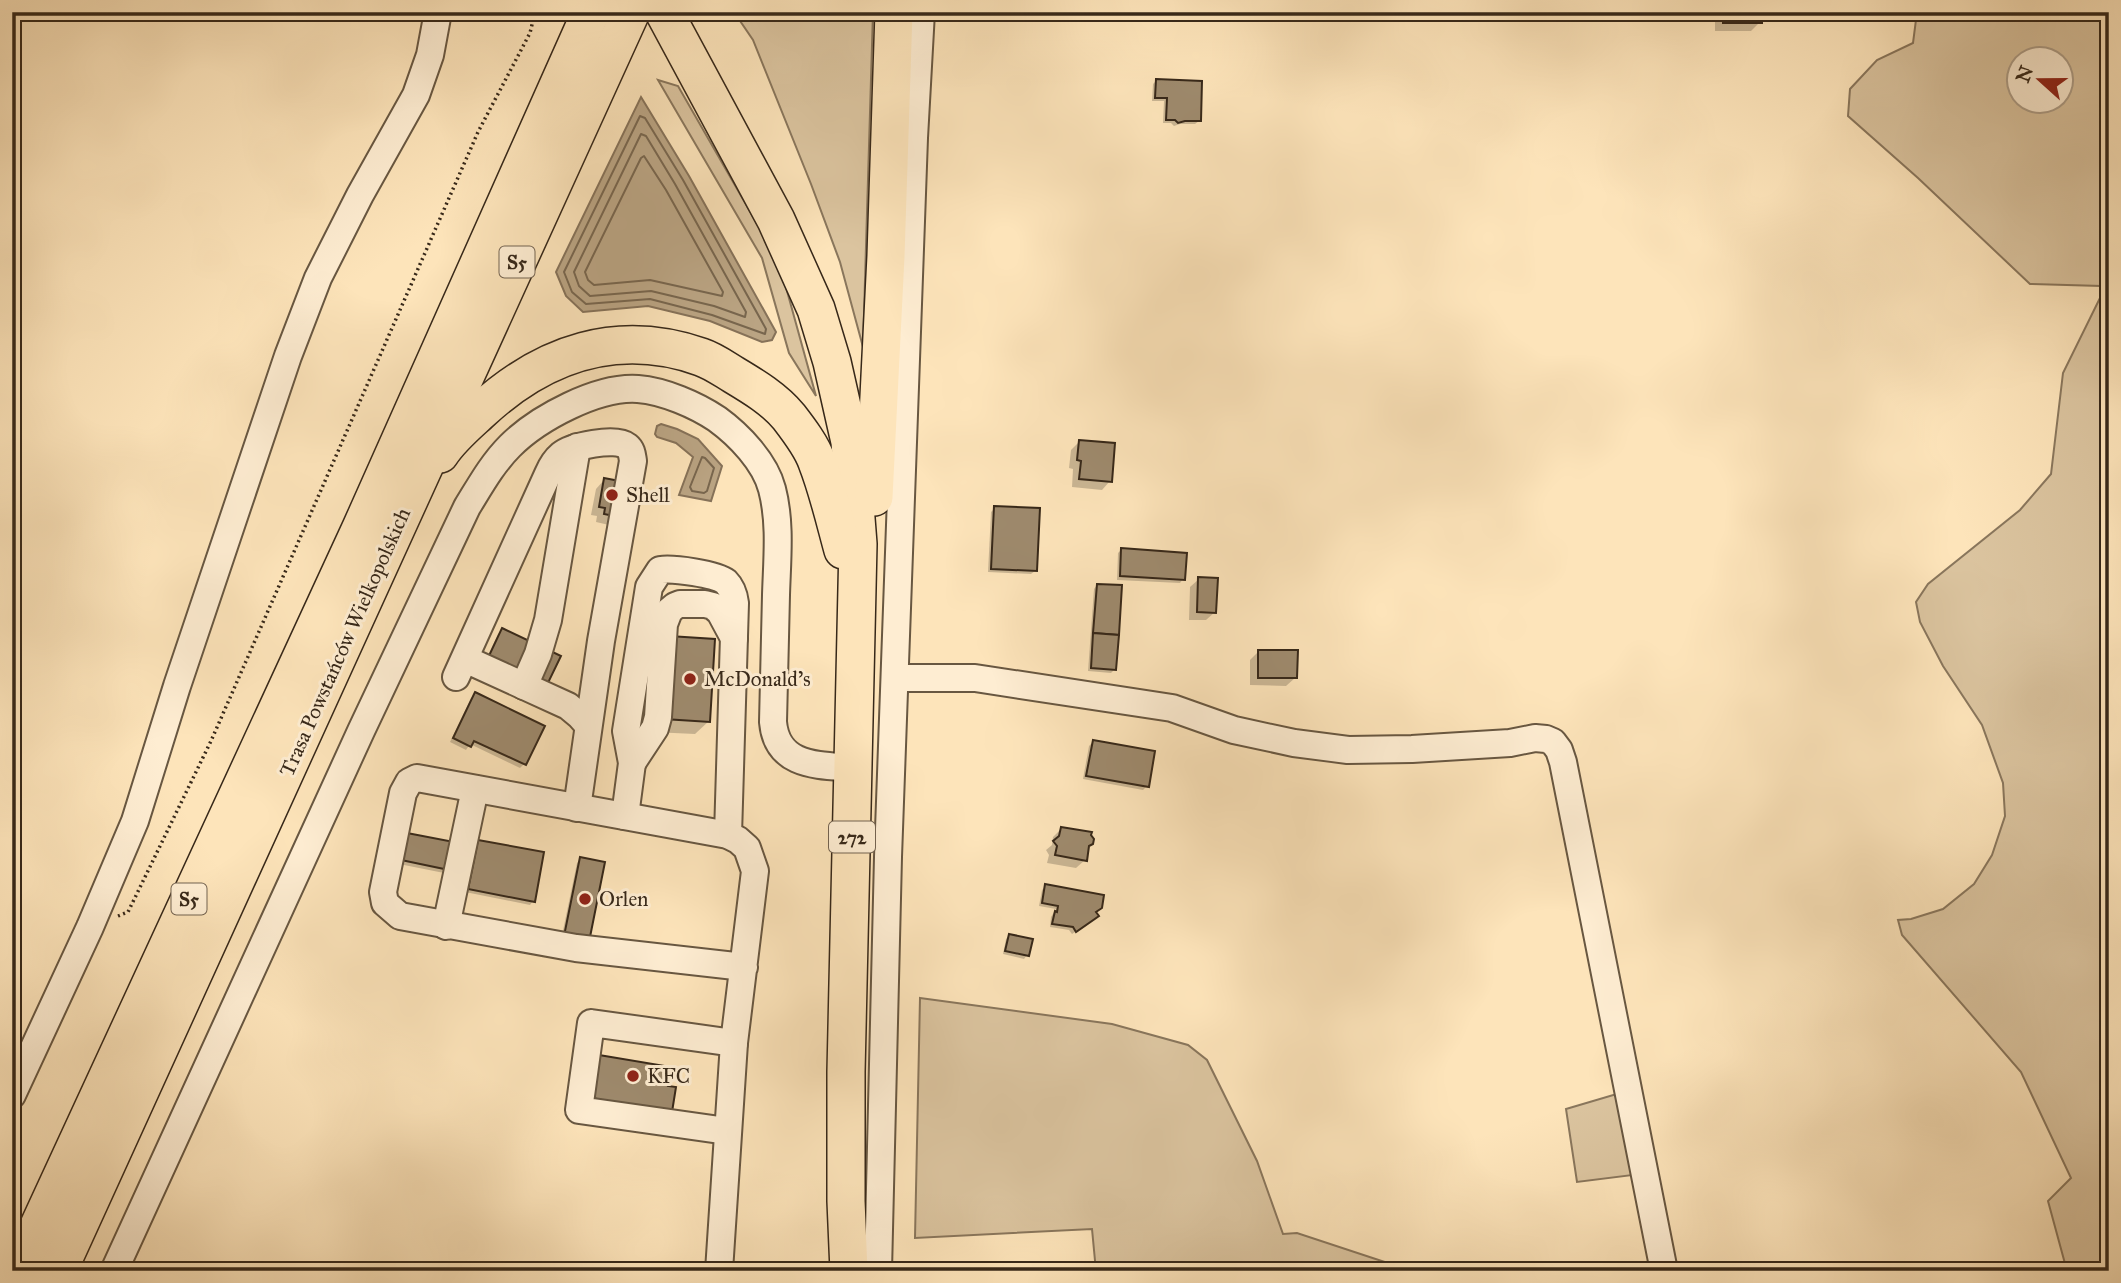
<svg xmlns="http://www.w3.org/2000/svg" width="2121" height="1283" viewBox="0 0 2121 1283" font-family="'IM FELL Great Primer',serif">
<rect width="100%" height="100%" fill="#fde4ba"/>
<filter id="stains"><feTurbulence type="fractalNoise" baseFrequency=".00286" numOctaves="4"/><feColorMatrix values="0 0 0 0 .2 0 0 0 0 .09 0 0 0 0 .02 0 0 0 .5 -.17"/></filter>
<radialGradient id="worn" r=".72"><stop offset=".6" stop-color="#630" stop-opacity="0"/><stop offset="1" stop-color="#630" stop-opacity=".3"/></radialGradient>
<g fill="#dbc49f" stroke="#89765c" stroke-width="2" fill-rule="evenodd">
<path d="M734,12H873L863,347L840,262L811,184L753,40Z"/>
<path d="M1917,12H2109V1271H2067L2048,1201L2071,1178L2021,1072L1902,935L1898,920L1911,919L1943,909L1974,884L1992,855L2005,816L2003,783L1982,725L1943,666L1920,622L1916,602L1928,584L2020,510L2051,474L2063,373L2100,298L2101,286L2030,284L1918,178L1848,116L1850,89L1877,60L1913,43ZM2020,60H2062V102H2020Z"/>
<path d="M658,80L678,86L779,262L816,396L789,353L762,258Z"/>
<path d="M920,998L1112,1024L1188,1045L1207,1060L1257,1161L1283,1234L1297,1233L1412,1271H1096L1092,1229L915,1238Z"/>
<path d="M1620,1093L1633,1175L1577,1182L1566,1109Z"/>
</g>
<g fill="#baa483" stroke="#867259" stroke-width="2">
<path d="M641,97L689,176L776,332L772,340L762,342L710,321L648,306L583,312L566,296L556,272Z"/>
<path d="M661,424L677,429L698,439L722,466L711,501L679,495L693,457L676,443L657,437L655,434L657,426Z"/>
</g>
<g fill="#0003">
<path d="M1715,12H1760V22L1751,31H1715Z"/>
<path d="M1157,80L1199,121L1195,124H1180L1174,126L1171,123H1163L1164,101H1152L1153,84Z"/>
<path d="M1079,442L1110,481L1102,490L1072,487L1073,469L1069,468L1071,450Z"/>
<path d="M604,480L623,483L609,525L596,522L597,516L591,515L596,489Z"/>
<path d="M995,508L1035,571L1031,574L988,572L991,512Z"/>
<path d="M1122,549L1183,579L1180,583L1117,580L1118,553Z"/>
<path d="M1199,579L1215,612L1206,620H1189L1190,587Z"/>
<path d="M1097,585L1115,669L1111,673L1088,671L1094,589Z"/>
<path d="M502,630L541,690L484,664L498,634Z"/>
<path d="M713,640L709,721L695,734L652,732Z"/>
<path d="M1259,651L1295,678L1286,686L1250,685V660Z"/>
<path d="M475,695L524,764L520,768L470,744L466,750L450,742L471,698Z"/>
<path d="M1093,742L1147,786L1143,790L1083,779L1089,746Z"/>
<path d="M1062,828L1087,847L1085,860L1076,868L1047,863L1049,855L1046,850L1052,845L1053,837Z"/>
<path d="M404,838L447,869L444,873L399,864Z"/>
<path d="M478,841L533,901L530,905L465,892L475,845Z"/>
<path d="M581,859L603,864L561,940L577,863Z"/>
<path d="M1046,886L1095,913L1093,920L1072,934L1069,930L1050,927L1051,917L1056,909L1039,906L1042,890Z"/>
<path d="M1010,935L1027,955L1024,959L1003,954L1006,939Z"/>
</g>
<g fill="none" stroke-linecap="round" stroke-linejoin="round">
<g stroke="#78664e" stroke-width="2">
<path d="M640,116L645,118L683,180L766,329L765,334L712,315L650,299L586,304L572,292L564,272Z"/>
<path d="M641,134L646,136L675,184L746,312L745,317L714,306L651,291L590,296L579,286L574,272Z"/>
<path d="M644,156L666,190L723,292L722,296L650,280L594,285L588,280L585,272L641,158Z"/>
<path d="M702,457L705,458L714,468L707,491L704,493L692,491L690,487Z"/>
</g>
</g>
<g fill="#9e8a6d" stroke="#372819" stroke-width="2">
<rect x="1723" y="12" width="39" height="11"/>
<path d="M1156,79L1202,81L1201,121H1185L1178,123L1175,120H1166L1167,98H1155Z"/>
<path d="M1079,440L1115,443L1112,482L1079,479L1081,461L1077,460Z"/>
<path d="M604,478L625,482L619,517L604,514L605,508L599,507Z"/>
<path d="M994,506L1040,508L1037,571L991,569Z"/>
<path d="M1121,548L1187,553L1185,580L1120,576Z"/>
<path d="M1198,577L1218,578L1216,613L1197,612Z"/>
<path d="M1097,584L1122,585L1119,635L1093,633Z"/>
<path d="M502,628L561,656L546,687L487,660Z"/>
<path d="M1093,633L1119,635L1116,670L1091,668Z"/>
<path d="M669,636L715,639L710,722L664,719Z"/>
<path d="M1258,650H1298L1297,678H1258Z"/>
<path d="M475,692L545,726L526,765L474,741L471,747L453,738Z"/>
<path d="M1093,740L1155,751L1149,787L1086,776Z"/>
<path d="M1061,827L1092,832L1091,835L1094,839L1093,844L1089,846L1087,861L1055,855L1057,846L1053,841L1059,836Z"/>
<path d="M407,833L454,842L449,870L401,860Z"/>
<path d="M478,840L544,852L535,902L468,889Z"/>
<path d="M580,857L605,862L589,942L564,936Z"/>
<path d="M1045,884L1104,895L1102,908L1096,912L1099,916L1076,932L1073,927L1052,924L1055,911L1057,912L1058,906L1042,903Z"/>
<path d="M1009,934L1033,939L1029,956L1005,951Z"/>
<path d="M599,1055L671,1067L668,1086L676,1087L672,1112L602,1102V1100L593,1098Z"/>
</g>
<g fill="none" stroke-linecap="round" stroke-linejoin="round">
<defs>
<g id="minor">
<path d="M465,659L568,706L580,716L588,725"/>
<path d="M456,677L548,474C551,467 555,460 561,455C571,446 616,437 627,446C632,450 632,455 633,461L601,641L577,808"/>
<path d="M895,678H975L1172,708L1234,730L1294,743L1348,750L1412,749L1510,743L1535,738L1546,739L1553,742L1559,750L1563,762L1664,1271"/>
<path d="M524,686L538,654L548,620L577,447"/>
<path d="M632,763L655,728L658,717L664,624L669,611L675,606L680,604H705L713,606L720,612L734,638"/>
<path d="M625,816L632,763L626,731L649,587L660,570C673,568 716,574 726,582C732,588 734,595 735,603L728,835"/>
<path d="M446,926L475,789"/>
<path d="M12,1095L90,927L135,821L177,686L288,356L318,278L360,195L416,95L430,55L438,12"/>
<path d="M727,1131L579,1110L591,1023L734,1043"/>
<path d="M114,1271L361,731L467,507C480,486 492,464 510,446C538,418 598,386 638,389C664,391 696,405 717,419C739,435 765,462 772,489C781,523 777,560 776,595C775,637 774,680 773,722C777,767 818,765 853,768"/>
<path d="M719,1271L734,1043L755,871L747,848L738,840L728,835L417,778L409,782L403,793L383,892L385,903L400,916L576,948L744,967"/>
<path d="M878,1271L888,857L914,138L921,12"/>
</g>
<g id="highway">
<path d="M664,12L776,220L816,309L832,362L850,442L858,544L846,1072V1201L849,1271"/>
<path d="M440,454C450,438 467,424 481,411C544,353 618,328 701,357C713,361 724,369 734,375C754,387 774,399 789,417C799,430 812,447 817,462C828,490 835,521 843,550"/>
<path d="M874,497L886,256L894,12"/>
<path d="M18,1271L361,528L591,12"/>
<path d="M58,1271L631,12"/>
</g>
</defs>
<use href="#minor" stroke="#685741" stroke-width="30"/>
<use href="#highway" stroke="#372819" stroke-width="40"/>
<path stroke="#372819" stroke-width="3.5" stroke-dasharray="2 3.5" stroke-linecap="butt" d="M118,916L128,912L211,741L478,132L530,33L535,12"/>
<use href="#minor" stroke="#feedd2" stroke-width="26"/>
<use href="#highway" stroke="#fde4ba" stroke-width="37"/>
</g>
<g fill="#8f2418" stroke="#feedd2" stroke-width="2.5">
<circle cx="612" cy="495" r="7"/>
<circle cx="690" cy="679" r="7"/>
<circle cx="585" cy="899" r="7"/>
<circle cx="633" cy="1076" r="7"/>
</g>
<g text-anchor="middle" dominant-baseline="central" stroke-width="6" stroke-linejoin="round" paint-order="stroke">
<g fill="#feedd2" stroke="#736350" stroke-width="2">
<rect x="499.5" y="246.5" width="35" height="31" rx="5"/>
<rect x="829" y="821.5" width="46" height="31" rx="5"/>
<rect x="171.5" y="883.5" width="35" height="31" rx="5"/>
</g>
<g font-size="19" font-weight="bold" fill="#372819">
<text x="517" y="262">S5</text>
<text x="852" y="837">272</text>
<text x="189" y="899">S5</text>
</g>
<g font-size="21" fill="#372819" stroke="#feedd2" text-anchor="start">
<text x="626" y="495">Shell</text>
<text x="704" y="679">McDonald's</text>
<text x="599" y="899">Orlen</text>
<text x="647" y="1076">KFC</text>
</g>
<g font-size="21" fill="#372819" stroke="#feedd2">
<text transform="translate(345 642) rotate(-66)">Trasa Powstańców Wielkopolskich</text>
</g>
</g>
<rect width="2121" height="1283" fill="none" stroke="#fde4ba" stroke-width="42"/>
<rect x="14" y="14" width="2093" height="1255" fill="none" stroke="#372819" stroke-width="3.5"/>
<rect x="21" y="21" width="2079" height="1241" fill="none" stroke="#372819" stroke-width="2"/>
<g transform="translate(2040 80) rotate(291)"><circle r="33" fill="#feedd2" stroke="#ae9e88" stroke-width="2"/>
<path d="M0-5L12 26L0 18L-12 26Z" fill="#8f2418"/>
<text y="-10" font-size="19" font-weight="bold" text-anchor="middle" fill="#372819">N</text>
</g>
<rect width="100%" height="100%" filter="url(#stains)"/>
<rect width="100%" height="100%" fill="url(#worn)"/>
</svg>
